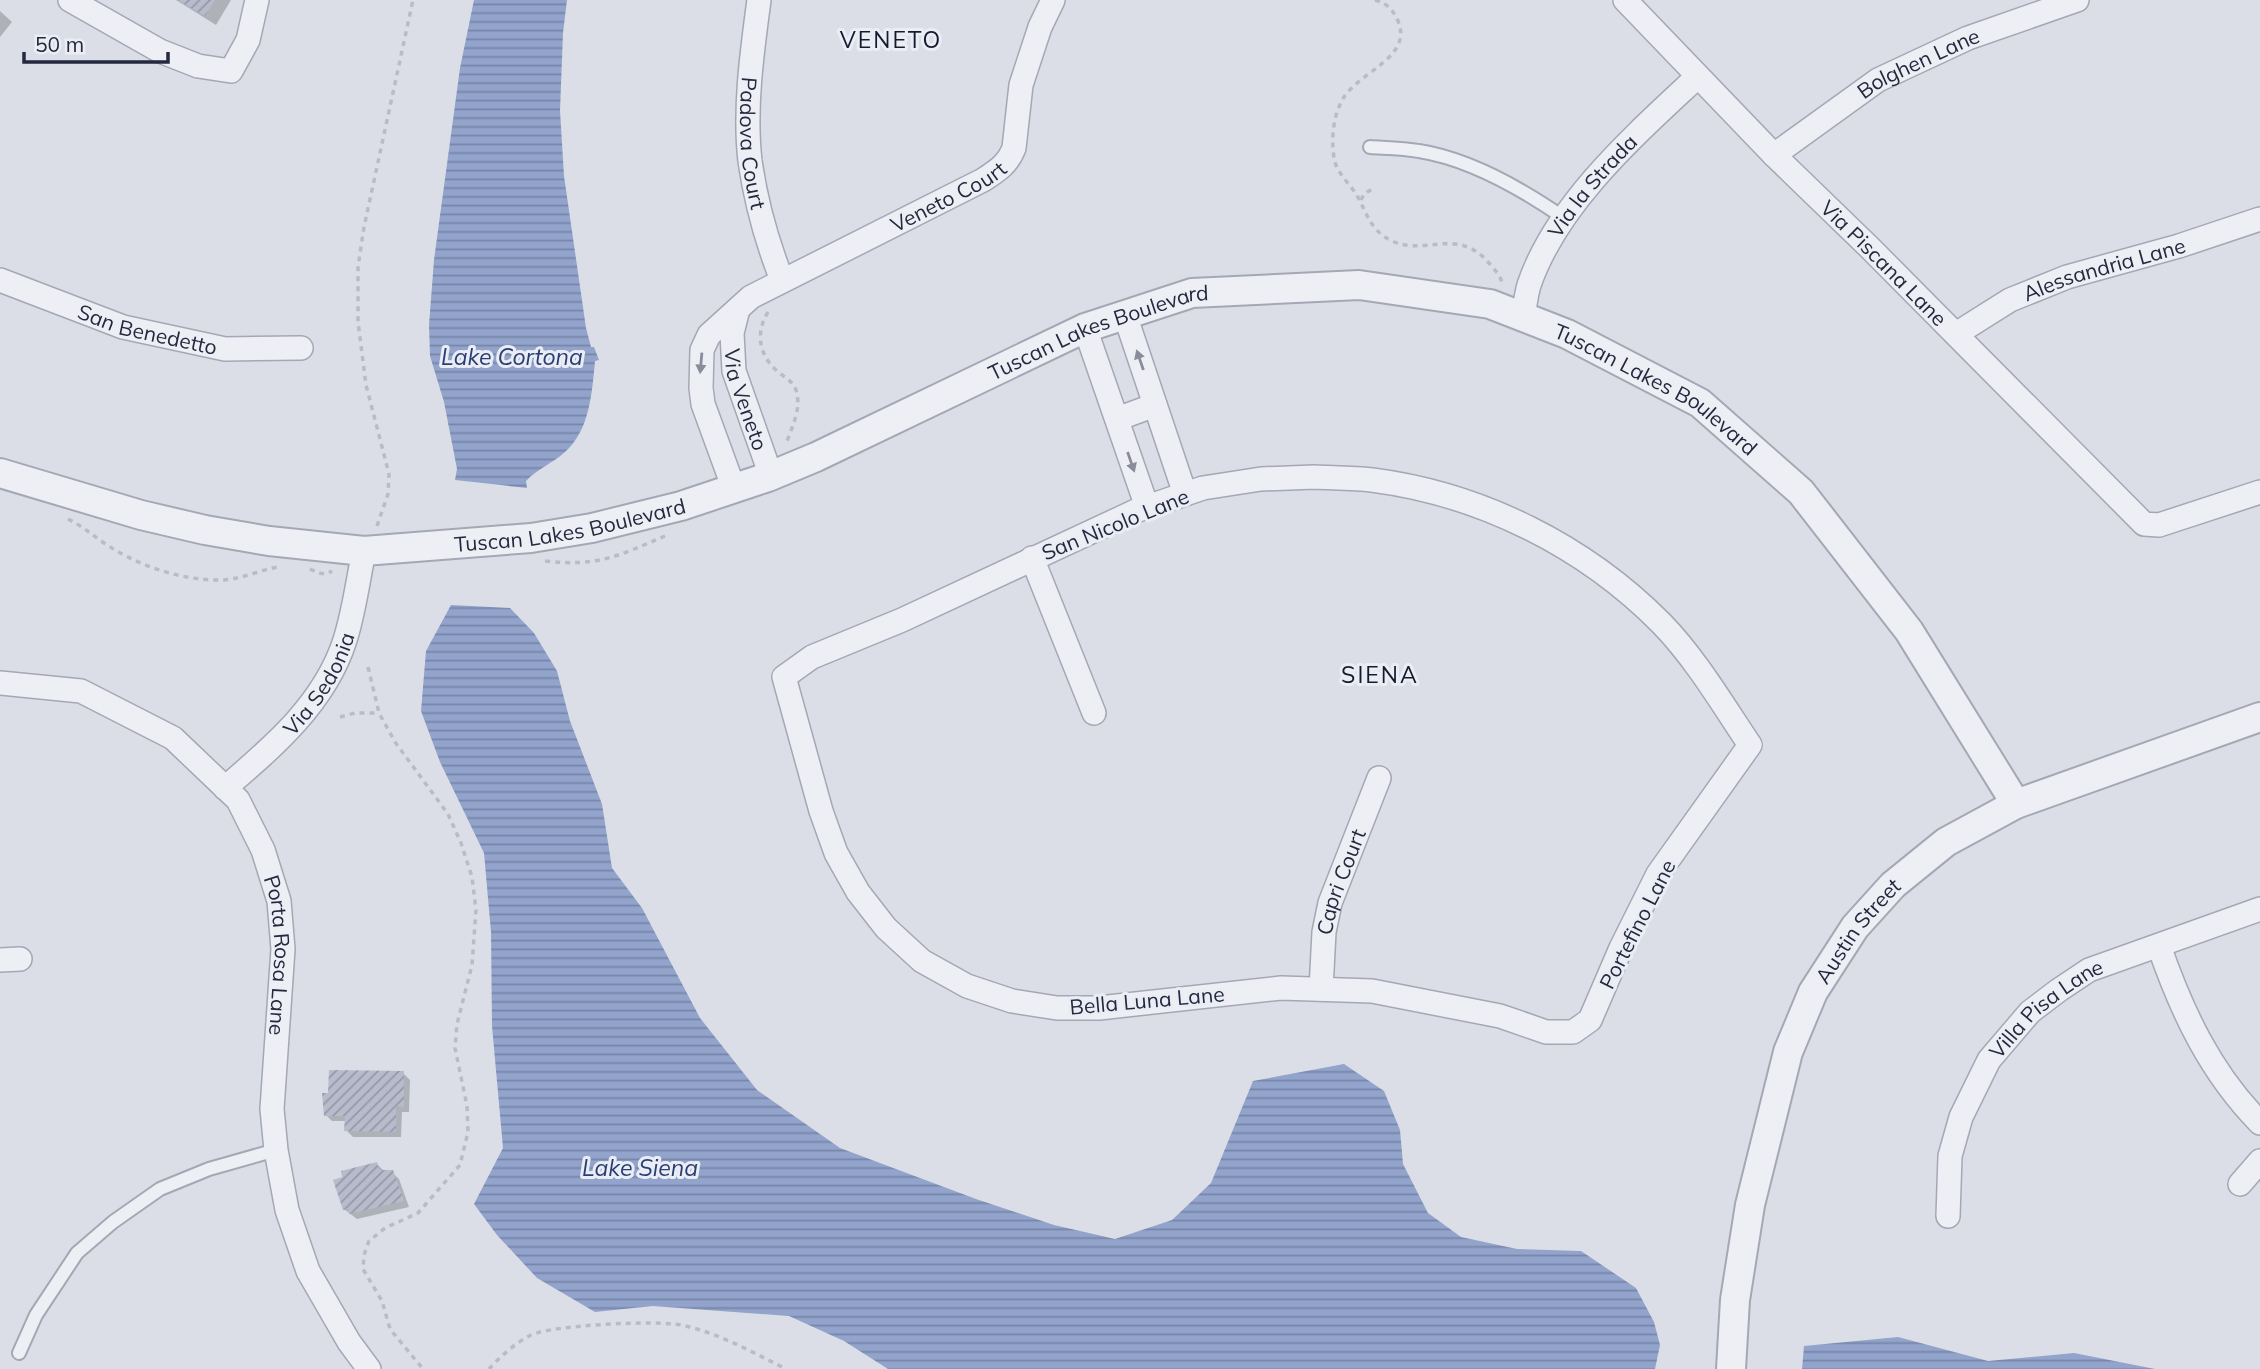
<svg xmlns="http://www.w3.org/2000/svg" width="2260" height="1369" viewBox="0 0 2260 1369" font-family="Mulish,sans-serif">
<defs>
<pattern id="water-rules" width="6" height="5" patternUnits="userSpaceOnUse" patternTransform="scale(1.75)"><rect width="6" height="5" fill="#92a3cc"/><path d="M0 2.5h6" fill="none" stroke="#7785a7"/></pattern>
<pattern id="building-hatch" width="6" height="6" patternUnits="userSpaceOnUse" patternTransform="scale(1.75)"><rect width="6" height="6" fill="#b8bbcb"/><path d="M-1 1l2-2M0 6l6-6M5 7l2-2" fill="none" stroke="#9598a6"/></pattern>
</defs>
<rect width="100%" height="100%" fill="#dbdee7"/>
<g fill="url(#water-rules)">
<path d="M474,0H567L563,33L560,111L564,176L586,328L591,347H594L599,360L595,361C592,392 590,430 565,452C553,463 537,469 526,481L527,488L455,480L457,469L444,402L430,356L429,325L434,260L460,68Z"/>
<path d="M451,605L510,608L534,633L557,671L570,721L602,804L612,868L642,908L700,1018L757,1090L840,1148L976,1199L1054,1225L1115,1239L1172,1220L1211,1183L1253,1081L1344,1064L1384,1091L1400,1130L1403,1164L1428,1213L1461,1237L1517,1249L1581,1251L1636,1288L1654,1322L1660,1345L1655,1369H888L844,1341L789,1316L653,1306L595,1312L537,1278L497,1235L474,1204L503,1148L492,1026L491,932L484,853L440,762L421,711L426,651Z"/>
<path d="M1898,1337L1988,1361L2074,1353L2155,1369H1802L1804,1346Z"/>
</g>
<g fill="#0003">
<path d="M176,0H231L216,25Z"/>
<path d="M0,11L12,22L0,37Z"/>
<path d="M403,1073L410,1080L409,1112H402L401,1137H353L346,1130L347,1121H332L326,1115Z"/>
<path d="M377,1164L383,1170L392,1172L399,1179L409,1207L357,1219L344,1209L335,1181Z"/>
</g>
<g fill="url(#building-hatch)">
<path d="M178,0H215L205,16Z"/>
<path d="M329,1070L404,1071V1107L396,1106V1132L344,1131L345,1116H324L322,1093H328Z"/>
<path d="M377,1162L379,1170H393L404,1201L349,1214L348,1209L343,1210L333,1180L342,1177L341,1171Z"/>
</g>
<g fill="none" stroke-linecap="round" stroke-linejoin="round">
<defs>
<g id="service">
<path d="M1370,147C1386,148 1403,148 1419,151C1470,159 1522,189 1564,218"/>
<path d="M19,1353L36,1315L77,1253L113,1222L160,1189L209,1169L276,1150"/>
</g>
<g id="minor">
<path d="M70,0L160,51L198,66L231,71L248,40L257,0"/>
<path id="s1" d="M759,0C752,52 744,109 750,161C756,203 767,242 782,280"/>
<path id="s2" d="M1625,0L1774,155L1869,247L2144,524L2159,525L2260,492"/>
<path id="s3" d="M1774,155L1878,80L1968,38L2077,0"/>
<path id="s4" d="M0,280L123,327L225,349L301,348"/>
<path id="s5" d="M738,309L732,333L734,371L771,476"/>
<path d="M1125,315L1185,494"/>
<path id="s6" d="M1523,316C1525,306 1526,295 1529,285C1557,203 1635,135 1697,77"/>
<path d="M1085,328L1147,507"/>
<path id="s7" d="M1956,334L2010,300L2067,277L2179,246L2260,219"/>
<path d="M1117,419L1155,405"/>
<path d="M1314,477C1333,478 1353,478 1372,480C1481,494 1585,546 1662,624C1696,659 1723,705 1750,745L1658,874L1621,948L1590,1020L1573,1032H1546L1500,1016L1372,991L1281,988L1099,1008H1057L1012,1001L967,986L922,961L886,928L858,892L836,853L821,811L784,677L812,657L902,620L1138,510L1203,488L1261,479Z"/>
<path id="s8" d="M734,489L703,404L701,388L702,350L709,335L751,297L983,180C997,171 1008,164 1014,148L1021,85L1040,27L1053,0"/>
<path d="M1032,558L1094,713"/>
<path id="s9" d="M0,683L81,691L173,738L238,800L263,850L279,901L283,949L272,1109L276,1150L287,1210L308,1271L349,1342L369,1369"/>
<path id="s10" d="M225,788C273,747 325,703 345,640C354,612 358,580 364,551"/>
<path d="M2159,946C2182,1012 2210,1072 2260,1123"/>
<path d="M0,960L20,959"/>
<path id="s11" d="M1321,989L1324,932L1330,903L1379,778"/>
<path d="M2240,1184L2260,1161"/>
<path id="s12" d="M1948,1216L1950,1156L1961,1117L1989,1060L2030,1012L2059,990L2089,970L2260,909"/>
</g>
<g id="tertiary">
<path id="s13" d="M0,473L141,515L205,530L269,541L364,551L531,538L592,528L681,506L768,477L816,457L1085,328L1192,293L1359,285L1490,304L1567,334L1700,403L1801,492L1909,631L2016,804"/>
<path id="s14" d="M1731,1369L1735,1300L1750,1205L1788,1052L1813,992L1855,927L1893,885L1946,842L2016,804L2260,717"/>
</g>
</defs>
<use href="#service" stroke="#a4a8b5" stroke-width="16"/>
<use href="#minor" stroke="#a4a8b5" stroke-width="26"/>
<use href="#tertiary" stroke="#a4a8b5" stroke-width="32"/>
<g stroke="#b9bcc6" stroke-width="3.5" stroke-dasharray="5 5" stroke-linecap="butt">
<path d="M1375,0C1387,3 1393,10 1398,21C1413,57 1361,71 1344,97C1333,115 1331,137 1334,158C1336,172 1349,183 1356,194C1367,212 1369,229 1390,240C1425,258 1456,225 1489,263C1495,270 1502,277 1502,285"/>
<path d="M1361,200L1364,194L1374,188"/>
<path d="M768,312C755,333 759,355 777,371C785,378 792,380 796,390C802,408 792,427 786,444"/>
<path d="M68,519C82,526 91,534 104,543C136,565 182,581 221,580C240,580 259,570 278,567"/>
<path d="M377,526L388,494L389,474L366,385L358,322V267L364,227L413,0"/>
<path d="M545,561C598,567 618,556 665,536"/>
<path d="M310,569C318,573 324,576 332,571"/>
<path d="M368,667L379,713L395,742L448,814L461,843L472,877L476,910L472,965L457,1024L455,1048L467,1106L468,1132L460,1165L418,1213L385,1228L369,1241L364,1255L363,1269L382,1301L390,1329L423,1369"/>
<path d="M340,717L355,713H379"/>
<path d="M489,1369C500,1357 515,1343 531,1335C552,1325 657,1320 681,1325C719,1333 752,1352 786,1369"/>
</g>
<use href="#service" stroke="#eeeff5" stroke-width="12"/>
<use href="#minor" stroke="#eeeff5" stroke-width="23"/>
<use href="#tertiary" stroke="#eeeff5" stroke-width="28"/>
</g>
<defs><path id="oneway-solid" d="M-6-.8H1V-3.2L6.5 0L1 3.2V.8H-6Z" transform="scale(1.75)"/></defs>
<g fill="#898c9a">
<use href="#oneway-solid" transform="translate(1140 360) rotate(-109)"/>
<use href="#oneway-solid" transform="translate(701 363) rotate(95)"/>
<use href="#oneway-solid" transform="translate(1131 462) rotate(71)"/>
</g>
<g text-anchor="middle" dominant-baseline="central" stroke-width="6" stroke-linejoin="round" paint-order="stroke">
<g font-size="21" fill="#24293f" stroke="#ebedf5">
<text stroke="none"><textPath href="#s3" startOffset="172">Bolghen Lane</textPath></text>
<text stroke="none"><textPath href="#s1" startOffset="144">Padova Court</textPath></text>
<text stroke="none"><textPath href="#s6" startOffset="150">Via la Strada</textPath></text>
<text stroke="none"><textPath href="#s8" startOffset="439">Veneto Court</textPath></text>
<text stroke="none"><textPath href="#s2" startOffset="369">Via Piscana Lane</textPath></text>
<text stroke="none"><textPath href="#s7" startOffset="163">Alessandria Lane</textPath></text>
<text stroke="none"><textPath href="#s4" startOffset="156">San Benedetto</textPath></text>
<text stroke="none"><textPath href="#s13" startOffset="1148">Tuscan Lakes Boulevard</textPath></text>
<text stroke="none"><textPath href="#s13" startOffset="1736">Tuscan Lakes Boulevard</textPath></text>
<text stroke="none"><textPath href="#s5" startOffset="93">Via Veneto</textPath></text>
<text stroke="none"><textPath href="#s13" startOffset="581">Tuscan Lakes Boulevard</textPath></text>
<text transform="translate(1115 524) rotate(-22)">San Nicolo Lane</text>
<text stroke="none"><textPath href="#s10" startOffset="142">Via Sedonia</textPath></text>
<text stroke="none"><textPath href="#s11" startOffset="110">Capri Court</textPath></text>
<text transform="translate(1637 924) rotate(-63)">Portefino Lane</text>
<text stroke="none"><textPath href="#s14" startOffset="464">Austin Street</textPath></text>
<text stroke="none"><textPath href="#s9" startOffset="438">Porta Rosa Lane</textPath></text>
<text transform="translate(1147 1000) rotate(-5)">Bella Luna Lane</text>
<text stroke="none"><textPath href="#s12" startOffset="242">Villa Pisa Lane</textPath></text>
</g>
<g font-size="23" letter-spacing="2" fill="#171a2f" stroke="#ebedf5">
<text x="891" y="39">VENETO</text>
<text x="1380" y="674">SIENA</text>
</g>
<g font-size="23" font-style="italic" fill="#2a3e76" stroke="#ebedf5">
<text x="512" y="356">Lake Cortona</text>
<text x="640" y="1167">Lake Siena</text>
</g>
</g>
<path d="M24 52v10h144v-10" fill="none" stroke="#24293f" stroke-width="3.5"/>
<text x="35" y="52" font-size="21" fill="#24293f" stroke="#ebedf5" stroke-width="5" paint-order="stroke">50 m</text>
</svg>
